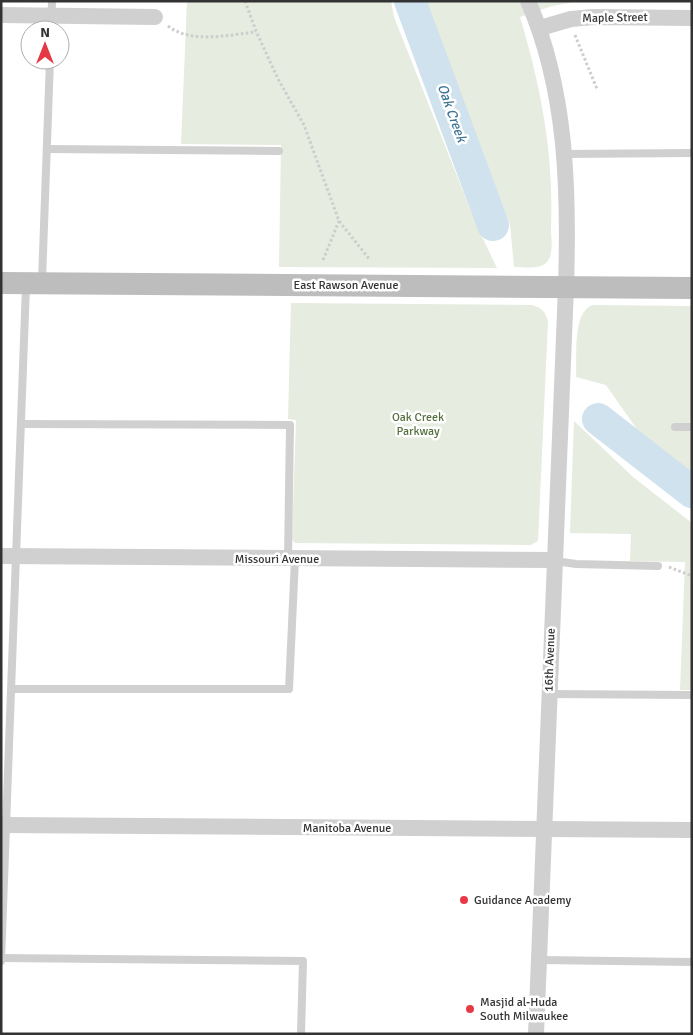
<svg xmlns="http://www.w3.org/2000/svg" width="693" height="1035" viewBox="0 0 693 1035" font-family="Signika,sans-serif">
<rect width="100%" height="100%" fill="#fff"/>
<g fill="#e6ecdf">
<path d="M187,1H391L394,17L476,224L497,268L279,267L281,145L181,144Z"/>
<path d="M421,1H579L552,6L520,17C541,87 554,155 551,228C551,238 554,254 547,262C540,270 524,267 514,267L510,224L424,18Z"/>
<path d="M291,303L532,305C542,308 545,311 548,321L538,541L531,545L295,543L292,539L296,420L288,419Z"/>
<path d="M593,305L692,306V482L650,448L606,385L576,377C577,357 572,311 593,305Z"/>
<path d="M574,421L633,477L692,523V690H680L685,562L630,561L631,534L570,533Z"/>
</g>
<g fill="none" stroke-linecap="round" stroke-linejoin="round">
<g stroke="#cfe2ee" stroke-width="32">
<path d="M410,1L493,225"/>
<path d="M598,419L692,492"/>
</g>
<g stroke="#cdcdcd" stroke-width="3" stroke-dasharray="2.5 2.5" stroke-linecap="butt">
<path d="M245,1L256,31L278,79L304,125L339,221L370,260"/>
<path d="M168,26C191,44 228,35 256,32"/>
<path d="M575,35L597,89"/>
<path d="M323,260L339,221"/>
<path d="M669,567L692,576"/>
</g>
<g stroke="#d0d0d0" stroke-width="8">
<path d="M51,30L52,1"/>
<path d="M47,149L279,151"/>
<path d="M564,154L692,153"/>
<path d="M42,281L50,60"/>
<path d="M21,424L290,425L288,559"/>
<path d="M675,427H692"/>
<path d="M555,561L576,564L658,566"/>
<path d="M11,689H289L295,559"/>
<path d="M549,694L692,695"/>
<path d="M1,958L303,961L301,1034"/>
<path d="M539,960L692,962"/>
<path d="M1,961L26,286"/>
</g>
<g stroke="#d0d0d0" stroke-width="16">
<path d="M528,1C567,90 569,191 566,287L536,1034"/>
<path d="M1,15L155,17"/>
<path d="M540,28L571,19L593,17L692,18"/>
<path d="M1,556L554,560"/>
<path d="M1,825L692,830"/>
</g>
<path stroke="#bdbdbd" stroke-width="22" d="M1,283L692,288"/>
</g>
<g fill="#e63946" stroke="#fff" stroke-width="2">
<circle cx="464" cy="900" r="5"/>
<circle cx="470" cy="1009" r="5"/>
</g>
<g text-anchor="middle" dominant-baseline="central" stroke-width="5" stroke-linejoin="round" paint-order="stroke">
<g font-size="12" fill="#333" stroke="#fff">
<text transform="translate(615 18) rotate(-1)">Maple Street</text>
<text x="346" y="285">East Rawson Avenue</text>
<text x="277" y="559">Missouri Avenue</text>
<text transform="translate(550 660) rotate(-88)">16th Avenue</text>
<text x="347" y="828">Manitoba Avenue</text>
</g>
<g font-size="12" fill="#56703f" stroke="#fff">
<text x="418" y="417">Oak Creek<tspan x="418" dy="14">Parkway</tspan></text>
</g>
<g font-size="12" fill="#333" stroke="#fff" text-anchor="start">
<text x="474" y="900">Guidance Academy</text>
<text x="480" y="1002">Masjid al-Huda<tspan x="480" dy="14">South Milwaukee</tspan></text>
</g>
<g font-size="14" font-style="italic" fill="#3f7597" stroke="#fff">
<text transform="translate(452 113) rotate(70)">Oak Creek</text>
</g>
</g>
<rect width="693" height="1035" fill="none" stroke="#333333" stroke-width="5"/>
<g transform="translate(45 45)"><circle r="24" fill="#ffffff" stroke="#adadad"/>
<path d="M0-4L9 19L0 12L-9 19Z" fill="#e63946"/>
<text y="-8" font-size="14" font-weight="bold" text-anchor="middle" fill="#333333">N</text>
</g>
</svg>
